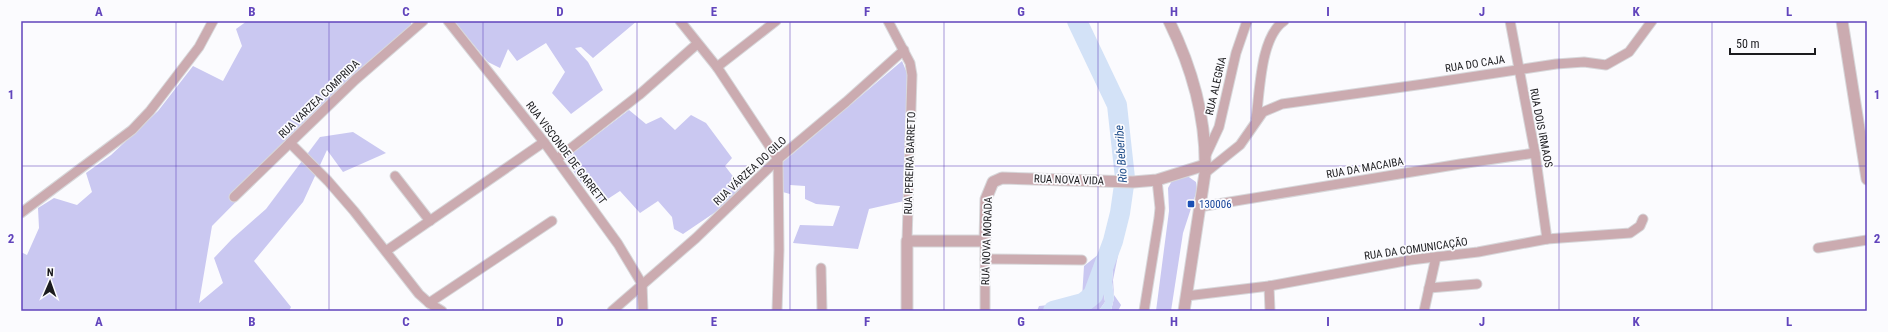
<svg xmlns="http://www.w3.org/2000/svg" width="1888" height="332" viewBox="0 0 1888 332" font-family="'Roboto Condensed',sans-serif">
<rect width="100%" height="100%" fill="#fbfbfe"/>
<g fill="#cac8f1">
<path d="M247,21H411V25L212,226L199,303L223,283L214,258L232,239L266,209L320,137L353,132L386,153L343,172L327,150L303,202L254,261L291,307L289,311H21V252L27,255L39,228L38,208L54,198L77,205L92,192L86,173L111,155L158,111L193,66L223,81L242,46L236,29Z"/>
<path d="M454,21H637L593,58L581,47L575,48L588,62L603,90L571,114L552,93L565,72L546,43L517,61L508,49L500,68L488,62Z"/>
<path d="M902,61L907,73L904,201L869,209L858,249L793,243L800,225L833,226L840,206L816,204L805,199V186L790,185V194L779,191L783,162Z"/>
<path d="M629,110L646,124L661,117L675,130L691,115L706,123L732,158L725,166L745,192L683,234L674,229L672,217L658,201L640,213L620,191L600,204L580,181L565,159Z"/>
<path d="M1186,175L1196,182L1197,190L1183,233L1171,311H1156L1169,211L1168,188L1173,179Z"/>
<path d="M1129,198L1130,210L1126,214L1125,221L1113,280L1114,295L1121,305L1118,311H1111L1114,298L1112,282L1113,269L1121,238V217L1125,211V202Z"/>
<path d="M1113,229V246L1115,252L1111,256L1106,254L1105,278L1107,281L1103,288L1105,302L1100,309L1089,311H1037L1039,306L1060,304L1082,298L1084,266L1099,254Z"/>
</g>
<path fill="#d3e2f7" d="M1117,190H1125L1127,199L1125,202V211L1121,218V238L1113,269L1112,282L1114,298L1111,311H1089L1092,309H1100L1105,302L1103,288L1107,281C1102,274 1100,262 1104,254L1111,256L1115,252L1112,241Z"/>
<g fill="none" stroke-linecap="round" stroke-linejoin="round">
<path stroke="#d3e2f7" stroke-width="20" d="M1053,311L1083,303L1093,295L1113,241L1120,213L1125,178L1117,105L1077,21"/>
<defs>
<g id="minor">
<path d="M448,21L544,142L618,244L642,284L643,311"/>
<path d="M680,21L717,67L778,159L779,250L777,311"/>
<path d="M888,21L910,63L912,75L907,241"/>
<path d="M1510,21L1535,153L1547,239"/>
<path d="M717,67L776,21"/>
<path d="M1256,119C1260,92 1260,37 1284,21"/>
<path d="M290,143L328,181L354,211L419,294L429,303L442,311"/>
<path d="M1206,155L1219,127L1236,53L1247,21"/>
<path d="M557,159L639,95L697,44"/>
<path d="M1205,173L1240,145L1263,112L1282,104L1424,84L1556,64L1584,62L1606,65L1629,52L1652,21"/>
<path d="M395,176L430,221"/>
<path d="M234,197L355,80L423,21"/>
<path d="M1199,207L1460,164L1535,153"/>
<path d="M21,213L132,130L150,111L199,47L213,21"/>
<path d="M1818,248L1867,240"/>
<path d="M386,251L544,142"/>
<path d="M985,259L1082,260"/>
<path d="M821,268L822,311"/>
<path d="M1269,286L1270,311"/>
<path d="M1429,288L1477,284"/>
<path d="M1186,296L1269,286L1410,260L1478,252L1547,239L1630,233L1640,226L1643,219"/>
<path d="M429,303L552,221"/>
<path d="M612,311L696,238L778,159L846,102L904,50"/>
<path d="M985,311V241"/>
<path d="M1144,311L1159,218L1160,208L1157,180"/>
<path d="M1424,311L1436,257"/>
</g>
<g id="tertiary">
<path d="M1169,21C1193,70 1207,119 1205,173L1184,311"/>
<path d="M1842,21L1867,179"/>
<path d="M907,311V241H985L986,199L993,182L1002,178L1133,182L1157,180L1205,165"/>
</g>
</defs>
<use href="#minor" stroke="#d7d7da" stroke-width="11"/>
<use href="#tertiary" stroke="#d7d7da" stroke-width="13"/>
<use href="#minor" stroke="#cbabb0" stroke-width="9"/>
<use href="#tertiary" stroke="#cbabb0" stroke-width="11"/>
</g>
<path fill="none" stroke="#6144bc" stroke-width="1" stroke-opacity="0.55" d="M176,21V311M329,21V311M483,21V311M637,21V311M790,21V311M944,21V311M1098,21V311M1251,21V311M1405,21V311M1559,21V311M1712,21V311M21,166H1867"/>
<rect fill="#1a4fb4" stroke="#fbfbfe" stroke-width="1.5" x="1187" y="200" width="8" height="8" rx="2"/>
<g text-anchor="middle" dominant-baseline="central" stroke-width="3.5" stroke-linejoin="round" paint-order="stroke">
<g font-size="11" fill="#1b1b1e" stroke="#fbfbfe">
<text transform="translate(1475 64) rotate(-9)">RUA DO CAJA</text>
<text transform="translate(1216 86) rotate(-77)">RUA ALEGRIA</text>
<text transform="translate(319 99) rotate(-44)">RUA VARZEA COMPRIDA</text>
<text transform="translate(1541 128) rotate(79)">RUA DOIS IRMAOS</text>
<text transform="translate(566 153) rotate(53)">RUA VISCONDE DE GARRETT</text>
<text transform="translate(910 163) rotate(-88)">RUA PEREIRA BARRETO</text>
<text transform="translate(1365 168) rotate(-10)">RUA DA MACAIBA</text>
<text transform="translate(750 171) rotate(-43)">RUA VÁRZEA DO GILO</text>
<text transform="translate(1069 180) rotate(2)">RUA NOVA VIDA</text>
<text transform="translate(987 241) rotate(-88)">RUA NOVA MORADA</text>
<text transform="translate(1416 249) rotate(-8)">RUA DA COMUNICAÇÃO</text>
</g>
<g font-size="11" fill="#164399" stroke="#fbfbfe" text-anchor="start">
<text x="1199" y="204">130006</text>
</g>
<g font-size="12" font-style="italic" fill="#1d4c88" stroke="#fbfbfe">
<text transform="translate(1121 154) rotate(-94)">Rio Beberibe</text>
</g>
</g>
<rect width="1888" height="332" fill="none" stroke="#fbfbfe" stroke-width="44"/>
<g transform="translate(50 282) rotate(2)" stroke="#fbfbfe" stroke-width="3" paint-order="stroke">
<path d="M0-3L7 15L0 10L-7 15Z" fill="#1b1b1e"/>
<text y="-6" font-size="11" font-weight="bold" text-anchor="middle" fill="#1b1b1e">N</text>
</g>
<path d="M1730 48v6h85v-6" fill="none" stroke="#1b1b1e" stroke-width="2"/>
<text x="1736" y="48" font-size="12" fill="#1b1b1e" stroke="#fbfbfe" stroke-width="3" paint-order="stroke">50 m</text>
<rect x="22" y="22" width="1844" height="288" fill="none" stroke="#6144bc" stroke-width="1.5"/>
<g font-size="13" text-anchor="middle" font-weight="bold" fill="#6144bc">
<text x="99" y="16">A</text>
<text x="252" y="16">B</text>
<text x="406" y="16">C</text>
<text x="560" y="16">D</text>
<text x="714" y="16">E</text>
<text x="867" y="16">F</text>
<text x="1021" y="16">G</text>
<text x="1174" y="16">H</text>
<text x="1328" y="16">I</text>
<text x="1482" y="16">J</text>
<text x="1636" y="16">K</text>
<text x="1789" y="16">L</text>
<text x="11" y="99">1</text>
<text x="1877" y="99">1</text>
<text x="11" y="243">2</text>
<text x="1877" y="243">2</text>
<text x="99" y="326">A</text>
<text x="252" y="326">B</text>
<text x="406" y="326">C</text>
<text x="560" y="326">D</text>
<text x="714" y="326">E</text>
<text x="867" y="326">F</text>
<text x="1021" y="326">G</text>
<text x="1174" y="326">H</text>
<text x="1328" y="326">I</text>
<text x="1482" y="326">J</text>
<text x="1636" y="326">K</text>
<text x="1789" y="326">L</text>
</g>
</svg>
